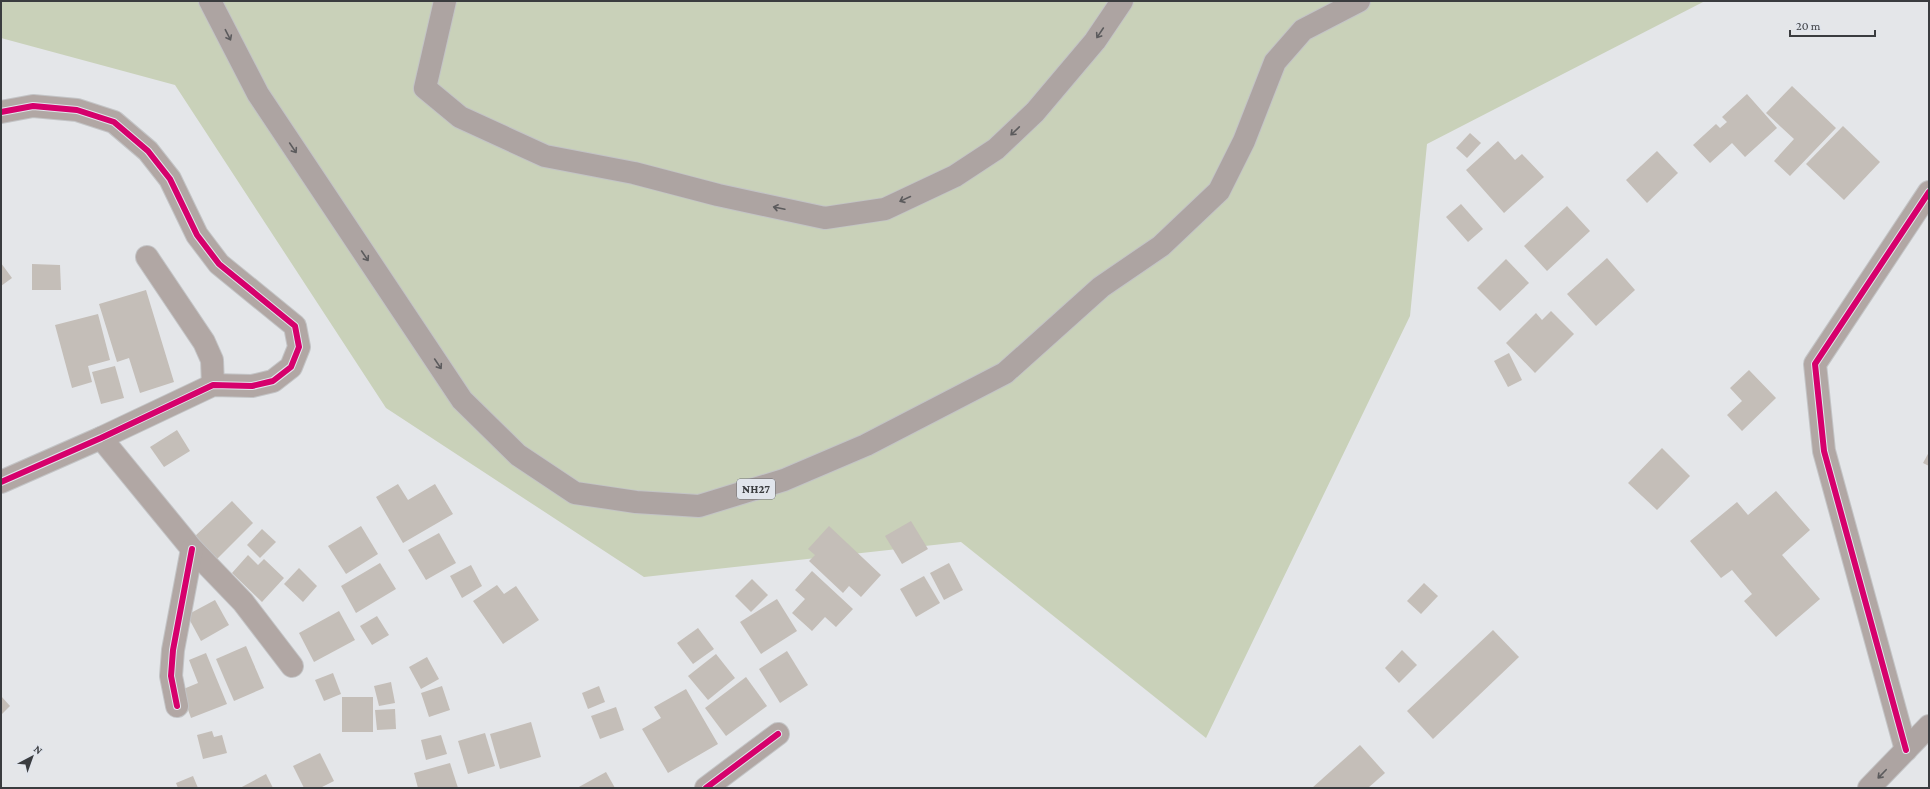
<svg xmlns="http://www.w3.org/2000/svg" width="1930" height="789" viewBox="0 0 1930 789" font-family="'Crimson Pro',serif">
<rect width="100%" height="100%" fill="#e4e6e9"/>
<path fill="#c9d1b9" d="M1,1H1705L1427,144L1410,316L1206,738L961,542L644,577L386,408L175,85L1,38Z"/>
<g fill="#c4beb8">
<path d="M1792,86L1836,128L1790,176L1774,161L1794,139L1766,113Z"/>
<path d="M1747,94L1777,128L1745,157L1732,143L1710,163L1693,145L1716,124L1720,128L1727,122L1722,117Z"/>
<path d="M1843,126L1880,162L1844,200L1806,164Z"/>
<path d="M1470,133L1481,143L1467,158L1456,148Z"/>
<path d="M1498,141L1515,160L1522,154L1544,177L1504,213L1466,170Z"/>
<path d="M1657,151L1678,173L1647,203L1626,180Z"/>
<path d="M1461,204L1483,229L1468,242L1446,217Z"/>
<path d="M1567,206L1590,231L1547,271L1524,246Z"/>
<path d="M1607,258L1635,290L1596,326L1567,294Z"/>
<path d="M1506,259L1529,283L1500,311L1477,288Z"/>
<path d="M1,263L12,278L1,286Z"/>
<path d="M32,264L60,265L61,290H32Z"/>
<path d="M146,290L174,382L140,393L129,358L117,362L99,304Z"/>
<path d="M1551,311L1574,334L1535,373L1506,343L1536,313L1542,320Z"/>
<path d="M98,314L110,360L88,366L92,382L72,388L55,325Z"/>
<path d="M1509,353L1522,380L1508,387L1494,361Z"/>
<path d="M115,366L124,398L101,404L92,372Z"/>
<path d="M1749,370L1776,398L1742,431L1727,415L1742,401L1730,388Z"/>
<path d="M177,430L190,451L164,467L150,447Z"/>
<path d="M1662,448L1690,476L1657,510L1628,483Z"/>
<path d="M1929,452V466L1923,463Z"/>
<path d="M398,484L408,500L435,484L453,514L403,543L376,497Z"/>
<path d="M1776,491L1810,530L1782,555L1820,599L1776,637L1744,601L1752,594L1732,570L1721,578L1690,541L1737,502L1748,515Z"/>
<path d="M232,501L253,523L215,561L193,538Z"/>
<path d="M911,521L928,549L902,564L885,536Z"/>
<path d="M361,526L378,554L346,574L328,546Z"/>
<path d="M829,526L881,575L861,597L849,586L843,593L809,561L815,555L808,549Z"/>
<path d="M262,529L276,542L260,558L247,545Z"/>
<path d="M439,533L456,563L426,580L408,550Z"/>
<path d="M248,555L258,565L264,559L284,578L262,602L232,573Z"/>
<path d="M380,563L396,589L356,613L341,586Z"/>
<path d="M949,563L963,590L944,600L930,573Z"/>
<path d="M471,565L482,586L462,598L450,576Z"/>
<path d="M299,568L317,586L303,602L284,584Z"/>
<path d="M812,571L853,609L836,627L825,617L812,631L792,613L805,599L795,590Z"/>
<path d="M924,576L940,603L916,617L900,589Z"/>
<path d="M752,579L768,595L751,612L735,596Z"/>
<path d="M1424,583L1438,596L1421,614L1407,601Z"/>
<path d="M497,585L504,594L516,586L539,620L503,644L473,601Z"/>
<path d="M777,599L797,631L761,654L740,622Z"/>
<path d="M215,600L229,625L201,641L187,615Z"/>
<path d="M339,611L355,640L314,662L299,633Z"/>
<path d="M377,616L389,635L372,645L360,626Z"/>
<path d="M698,628L714,649L693,664L677,643Z"/>
<path d="M1493,630L1519,657L1433,739L1407,711Z"/>
<path d="M246,646L264,688L234,701L216,659Z"/>
<path d="M1402,650L1417,665L1399,683L1385,668Z"/>
<path d="M787,651L808,685L780,703L759,669Z"/>
<path d="M206,653L227,704L191,718L181,690L198,683L189,660Z"/>
<path d="M716,654L735,678L708,700L688,676Z"/>
<path d="M427,657L439,679L421,689L409,667Z"/>
<path d="M333,673L341,694L324,701L315,680Z"/>
<path d="M746,677L767,706L726,736L705,708Z"/>
<path d="M391,682L395,703L379,706L374,686Z"/>
<path d="M442,686L450,710L429,717L421,693Z"/>
<path d="M599,686L605,702L588,709L582,693Z"/>
<path d="M686,689L718,744L668,773L642,729L661,718L654,707Z"/>
<path d="M1,696L10,706L1,715Z"/>
<rect x="342" y="697" width="31" height="35"/>
<path d="M616,707L624,730L600,739L591,716Z"/>
<path d="M395,709L396,729L377,730L375,710Z"/>
<path d="M531,722L541,757L500,769L490,734Z"/>
<path d="M212,731L214,737L222,735L227,753L203,759L197,735Z"/>
<path d="M485,733L495,766L468,774L458,741Z"/>
<path d="M441,735L447,754L426,760L421,740Z"/>
<path d="M1360,745L1385,773L1368,788H1312Z"/>
<path d="M320,753L334,781L320,788H304L293,766Z"/>
<path d="M450,763L458,788H418L414,773Z"/>
<path d="M606,772L615,788H577Z"/>
<path d="M266,774L273,788H240Z"/>
<path d="M193,776L198,788H178L176,783Z"/>
</g>
<g fill="none" stroke-linecap="round" stroke-linejoin="round">
<defs>
<g id="minor">
<path d="M1,112L33,106L77,110L114,122L148,151L170,179L197,235L219,264L295,326L299,347L291,367L273,381L252,386L213,385L101,438L1,482"/>
<path d="M147,257L204,342L212,360L213,385"/>
<path d="M101,438L192,549L243,602L292,666"/>
<path d="M177,706L171,676L173,650L192,549"/>
<path d="M1906,750L1824,451L1815,364L1929,192"/>
<path d="M706,788L778,734"/>
</g>
<g id="highway">
<path d="M210,1L258,94L462,400L518,455L575,493L636,502L699,506L784,480L866,445L1005,373L1101,287L1161,246L1219,191L1244,141L1275,62L1303,30L1359,1"/>
<path d="M445,1L425,88L460,117L545,156L634,173L718,195L825,218L885,209L955,176L996,149L1035,112L1095,41L1122,1"/>
<path d="M1869,788L1929,726"/>
</g>
</defs>
<use href="#minor" stroke="#c3c4c6" stroke-width="24"/>
<use href="#highway" stroke="#c3c4c6" stroke-width="24"/>
<use href="#minor" stroke="#b1a7a4" stroke-width="22"/>
<use href="#highway" stroke="#ada4a2" stroke-width="22"/>
<defs>
<g id="cycleway">
<path d="M1,112L33,106L77,110L114,122L148,151L170,179L197,235L219,264L295,326L299,347L291,367L273,381L252,386L213,385L101,438L1,482"/>
<path d="M177,706L171,676L173,650L192,549"/>
<path d="M1906,750L1824,451L1815,364L1929,192"/>
<path d="M706,788L778,734"/>
</g>
</defs>
<use href="#cycleway" stroke="#e1e5ec" stroke-width="8"/>
<use href="#cycleway" stroke="#d6006c" stroke-width="6"/>
</g>
<defs><path id="oneway-shaft" d="M-6 0H5M1.5-3L5.5 0L1.5 3" fill="none" stroke-width="1.6" stroke-linecap="round" stroke-linejoin="round"/></defs>
<g stroke="#5c5b5d">
<use href="#oneway-shaft" transform="translate(1100 33) rotate(124)"/>
<use href="#oneway-shaft" transform="translate(228 35) rotate(63)"/>
<use href="#oneway-shaft" transform="translate(1015 131) rotate(136)"/>
<use href="#oneway-shaft" transform="translate(293 148) rotate(56)"/>
<use href="#oneway-shaft" transform="translate(905 199) rotate(155)"/>
<use href="#oneway-shaft" transform="translate(779 208) rotate(-168)"/>
<use href="#oneway-shaft" transform="translate(365 256) rotate(56)"/>
<use href="#oneway-shaft" transform="translate(438 364) rotate(56)"/>
<use href="#oneway-shaft" transform="translate(1882 774) rotate(134)"/>
</g>
<g text-anchor="middle" dominant-baseline="central" stroke-width="3.5" stroke-linejoin="round" paint-order="stroke">
<rect fill="#e1e5ec" stroke="#6c6f73" stroke-width="1" x="737" y="479" width="38" height="20" rx="3"/>
<g font-size="12" font-weight="bold" fill="#3a3c3f">
<text x="756" y="489">NH27</text>
</g>
</g>
<rect width="1930" height="789" fill="none" stroke="#3a3c3f" stroke-width="4"/>
<g transform="translate(32 757) rotate(41)" stroke="#e1e5ec" stroke-width="3" paint-order="stroke">
<path d="M0-3L7 15L0 10L-7 15Z" fill="#3a3c3f"/>
<text y="-6" font-size="11" font-weight="bold" text-anchor="middle" fill="#3a3c3f">N</text>
</g>
<path d="M1790 30v6h85v-6" fill="none" stroke="#3a3c3f" stroke-width="2"/>
<text x="1796" y="30" font-size="12" fill="#3a3c3f" stroke="#e1e5ec" stroke-width="3" paint-order="stroke">20 m</text>
</svg>
